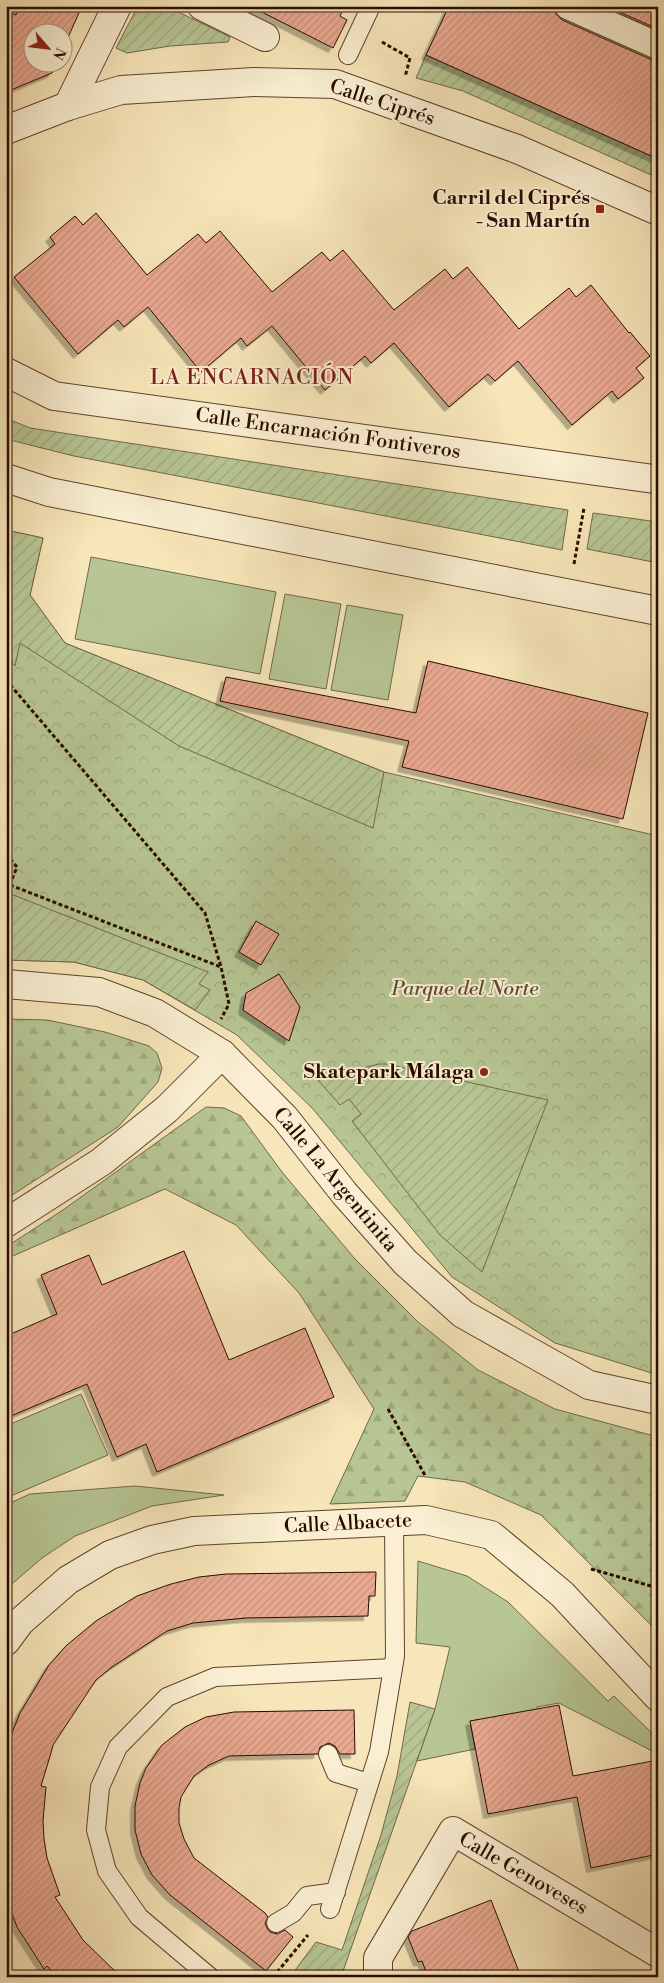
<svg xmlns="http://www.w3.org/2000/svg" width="664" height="1983" viewBox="0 0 664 1983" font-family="'Libre Bodoni',serif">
<defs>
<pattern id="forest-firs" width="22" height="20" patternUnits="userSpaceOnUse" patternTransform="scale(1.25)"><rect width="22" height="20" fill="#b7c694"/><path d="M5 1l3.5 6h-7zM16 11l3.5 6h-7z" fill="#9ea97e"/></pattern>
<pattern id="park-crowns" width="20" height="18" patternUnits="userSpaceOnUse" patternTransform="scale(1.25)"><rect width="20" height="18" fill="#b7c694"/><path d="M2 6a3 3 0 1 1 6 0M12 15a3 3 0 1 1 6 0" fill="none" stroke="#9ea97e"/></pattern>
<pattern id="garden-furrows" width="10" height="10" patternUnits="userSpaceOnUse" patternTransform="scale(1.25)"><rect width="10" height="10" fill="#b7c694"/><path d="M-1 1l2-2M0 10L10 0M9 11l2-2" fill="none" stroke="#9ea97e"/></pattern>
<pattern id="building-hatch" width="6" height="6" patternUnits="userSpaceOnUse" patternTransform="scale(1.25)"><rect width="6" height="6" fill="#eaa991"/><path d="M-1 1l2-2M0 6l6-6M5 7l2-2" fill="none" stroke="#c9907b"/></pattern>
<filter id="shadow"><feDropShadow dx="-4.5" dy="4.5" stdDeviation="0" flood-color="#0004"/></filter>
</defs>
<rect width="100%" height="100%" fill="#f7e6b9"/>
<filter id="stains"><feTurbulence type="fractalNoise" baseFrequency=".004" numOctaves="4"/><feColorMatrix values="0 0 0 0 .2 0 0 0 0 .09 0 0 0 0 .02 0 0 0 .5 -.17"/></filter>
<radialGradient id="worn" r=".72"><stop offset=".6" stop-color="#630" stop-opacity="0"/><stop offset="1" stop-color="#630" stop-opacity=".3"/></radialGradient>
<g fill="#b7c694" stroke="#71684a">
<path d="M91,557L276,592L260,674L75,639Z"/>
<path d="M285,594L341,604L326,689L269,679Z"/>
<path d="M347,605L403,615L388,700L331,690Z"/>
<path d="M81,1394L108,1455L6,1498V1426Z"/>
<path d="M135,1486L224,1495L152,1506L75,1536L42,1558L6,1589V1505L30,1494Z"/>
<path d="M418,1561L467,1576L508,1602L608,1701L614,1696L658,1739V1754L559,1703L537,1707L538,1712L470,1721L475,1749L417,1761L435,1709L450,1647L416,1643Z"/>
</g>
<g fill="url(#forest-firs)" stroke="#71684a">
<path d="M6,1019L47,1020L105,1032L149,1046L157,1053L162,1068L158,1082L118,1127L6,1199Z"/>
<path d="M206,1107L224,1108L241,1116L282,1172L355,1259L418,1322L478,1370L555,1409L658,1437V1632L541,1515L465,1482L418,1476L405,1501L330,1504L374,1409L299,1293L236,1225L165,1189L6,1259V1247L63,1210Z"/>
</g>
<path fill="url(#park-crowns)" stroke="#71684a" d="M6,530L43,538L30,595L65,643L384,772L658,836V1375L555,1343L452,1277L313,1109L237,1035L143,980L74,962L6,960Z"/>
<g fill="url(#garden-furrows)" stroke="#71684a">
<path d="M138,6H166L230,37L228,42L170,46L127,53L116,48Z"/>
<path d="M426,55L658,159V178L463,91L416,78Z"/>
<path d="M6,418L30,428L568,510L562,550L74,456L6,439Z"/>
<path d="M593,513L658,522V563L587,549Z"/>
<path d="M6,530L43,538L30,595L65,643L384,772L373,828L179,746L20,643L15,666L6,656Z"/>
<path d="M11,894L208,972L199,984L210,990L195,1010L143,980L74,962L6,960V910Z"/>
<path d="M379,1064H387L548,1100L482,1272L440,1235L352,1121L361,1114L349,1099L340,1105L317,1079Z"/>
<path d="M410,1702L435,1709L341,1977H290L316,1942L342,1950L381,1835L397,1776Z"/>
</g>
<g fill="url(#building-hatch)" stroke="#2b0b00" filter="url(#shadow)">
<path d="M20,6H82L62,51V32H32V62H57L52,73L6,92V11L16,15Z"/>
<path d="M250,6H345L340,16L347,20L333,48Z"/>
<path d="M449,6H553L556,14L562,20L652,60L658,61V159L426,55Z"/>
<path d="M606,6H658V29Z"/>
<path d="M96,213L147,275L198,234L206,243L220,231L272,292L322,252L330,261L343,250L394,310L445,269L453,279L467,267L519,329L569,288L576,297L591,285L629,333L630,332L650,356L636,368L644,378L618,399L612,391L572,425L518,361L495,381L488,374L449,407L394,343L371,363L365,356L325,390L272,326L247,346L241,338L201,372L148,307L124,327L118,320L78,354L14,277L55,244L50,237L75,216L83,225Z"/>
<path d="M428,661L648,713L623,819L402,767L409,741L220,701L226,677L416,713Z"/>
<path d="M256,921L279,934L261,965L239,952Z"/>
<path d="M279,974L300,1007L289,1041L243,1010L246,993Z"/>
<path d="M184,1251L229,1360L305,1328L334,1397L157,1472L146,1444L117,1457L87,1384L6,1418V1336L57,1314L41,1275L89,1255L102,1285Z"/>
<path d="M376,1572L375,1596H369L368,1616L246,1618L193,1623L167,1631L112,1667L96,1680L53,1745L51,1753L41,1786L46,1787L43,1821L44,1839L47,1858L60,1895L55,1897L83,1940L121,1977H57L47,1966L44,1969L17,1927L6,1898V1748L20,1713L49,1665L67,1645L96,1621L137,1596L171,1584L199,1577L226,1574Z"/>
<path d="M559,1705L573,1776L658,1760V1854L591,1868L577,1797L488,1814L470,1721Z"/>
<path d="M354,1710L355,1754H340L335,1746L329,1743L320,1747L318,1754L229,1756L209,1765L194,1776L181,1797L179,1808V1823L184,1839L194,1858L265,1913L268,1917L265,1923L267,1928L270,1932L277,1934L285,1930L293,1937L266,1971L170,1895L152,1875L141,1854L135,1830V1806L140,1783L146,1768L162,1745L185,1727L206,1717L234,1712Z"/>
<path d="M491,1900L521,1977H428L422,1961L418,1962L408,1937L412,1931Z"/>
</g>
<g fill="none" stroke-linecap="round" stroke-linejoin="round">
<defs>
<g id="service">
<path d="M348,55L371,6"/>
<path d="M328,1754L336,1773L369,1783"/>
<path d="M330,1909L379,1752L395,1656L394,1521"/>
<path d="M276,1923L293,1913L307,1896L336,1892"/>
<path d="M210,1977L139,1917L107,1871L96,1830L100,1787L118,1747L167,1697L215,1677L393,1668"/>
</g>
<path id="pedestrian" d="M568,6L658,46"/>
<g id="minor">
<path d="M202,6L265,37"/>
<path d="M68,106L117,6"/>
<path d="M6,372L54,396L654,479"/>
<path d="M6,1223L101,1162L167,1109L222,1054"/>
<path d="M6,1641L20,1622L68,1580L110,1555L152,1540L194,1531L426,1520L491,1535L562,1594L658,1697"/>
<path d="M378,1977V1958L453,1831L658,1953"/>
</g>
<g id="tertiary">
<path d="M6,130L68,106L121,90L254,82L335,84L517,149L658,211"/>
<path d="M6,478L49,492L658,611"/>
<path d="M6,984L99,992L155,1013L222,1054L285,1118L344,1193L405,1262L463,1314L589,1385L658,1400"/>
</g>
</defs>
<use href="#service" stroke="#5e422e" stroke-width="20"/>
<use href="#pedestrian" stroke="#5e422e" stroke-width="29"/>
<use href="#minor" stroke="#5e422e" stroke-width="30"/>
<use href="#tertiary" stroke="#5e422e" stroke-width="30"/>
<g stroke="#2b0b00" stroke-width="3" stroke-dasharray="4 2.5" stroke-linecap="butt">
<path d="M382,42L410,58L405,77"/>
<path d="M574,564L584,508"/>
<path d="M6,680L205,913L221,967"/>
<path d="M6,854L17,867L6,894"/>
<path d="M10,885L221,967L229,1004L221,1019"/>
<path d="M388,1409L426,1477"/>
<path d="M591,1569L658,1588"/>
<path d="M273,1977L308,1935"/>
</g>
<use href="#service" stroke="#faefd2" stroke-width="18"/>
<use href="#pedestrian" stroke="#faefd2" stroke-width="26"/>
<use href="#minor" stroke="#faefd2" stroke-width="28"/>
<use href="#tertiary" stroke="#faefd2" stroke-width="28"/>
</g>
<g fill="#8f2418" stroke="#faefd2" stroke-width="2">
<rect x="595" y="204" width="10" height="10" rx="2.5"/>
<circle cx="484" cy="1072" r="5"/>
</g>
<g text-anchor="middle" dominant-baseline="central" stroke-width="4" stroke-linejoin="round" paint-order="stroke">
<g font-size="20" fill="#2b0b00" stroke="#faefd2">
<text transform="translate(382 103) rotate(18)">Calle Ciprés</text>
<text transform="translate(328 434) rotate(8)">Calle Encarnación Fontiveros</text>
<text transform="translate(335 1180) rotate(50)">Calle La Argentinita</text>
<text transform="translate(348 1524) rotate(-3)">Calle Albacete</text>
<text transform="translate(523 1874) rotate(30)">Calle Genoveses</text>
</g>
<g font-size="20" font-weight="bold" fill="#2b0b00" stroke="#faefd2" text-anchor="end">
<text x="590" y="198">Carril del Ciprés<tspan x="590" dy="23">- San Martín</tspan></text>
<text x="474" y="1072">Skatepark Málaga</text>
</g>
<g font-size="20" font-style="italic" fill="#5c4c34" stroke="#faefd2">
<text x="465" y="989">Parque del Norte</text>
</g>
<g font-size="21" letter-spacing="1" fill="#7a1f14" stroke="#faefd2">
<text x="252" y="378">LA ENCARNACIÓN</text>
</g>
</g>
<rect width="664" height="1983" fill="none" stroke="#f7e6b9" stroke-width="25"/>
<rect x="8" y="8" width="649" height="1968" fill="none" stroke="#2b0b00" stroke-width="2.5"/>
<rect x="12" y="12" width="639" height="1958" fill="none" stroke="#2b0b00"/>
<g transform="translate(48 48) rotate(118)"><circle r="24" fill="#faefd2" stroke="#a7947e"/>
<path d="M0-4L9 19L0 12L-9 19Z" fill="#8f2418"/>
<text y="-8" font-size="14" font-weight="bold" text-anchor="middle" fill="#2b0b00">N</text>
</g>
<rect width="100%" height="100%" filter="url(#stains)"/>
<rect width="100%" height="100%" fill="url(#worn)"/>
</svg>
